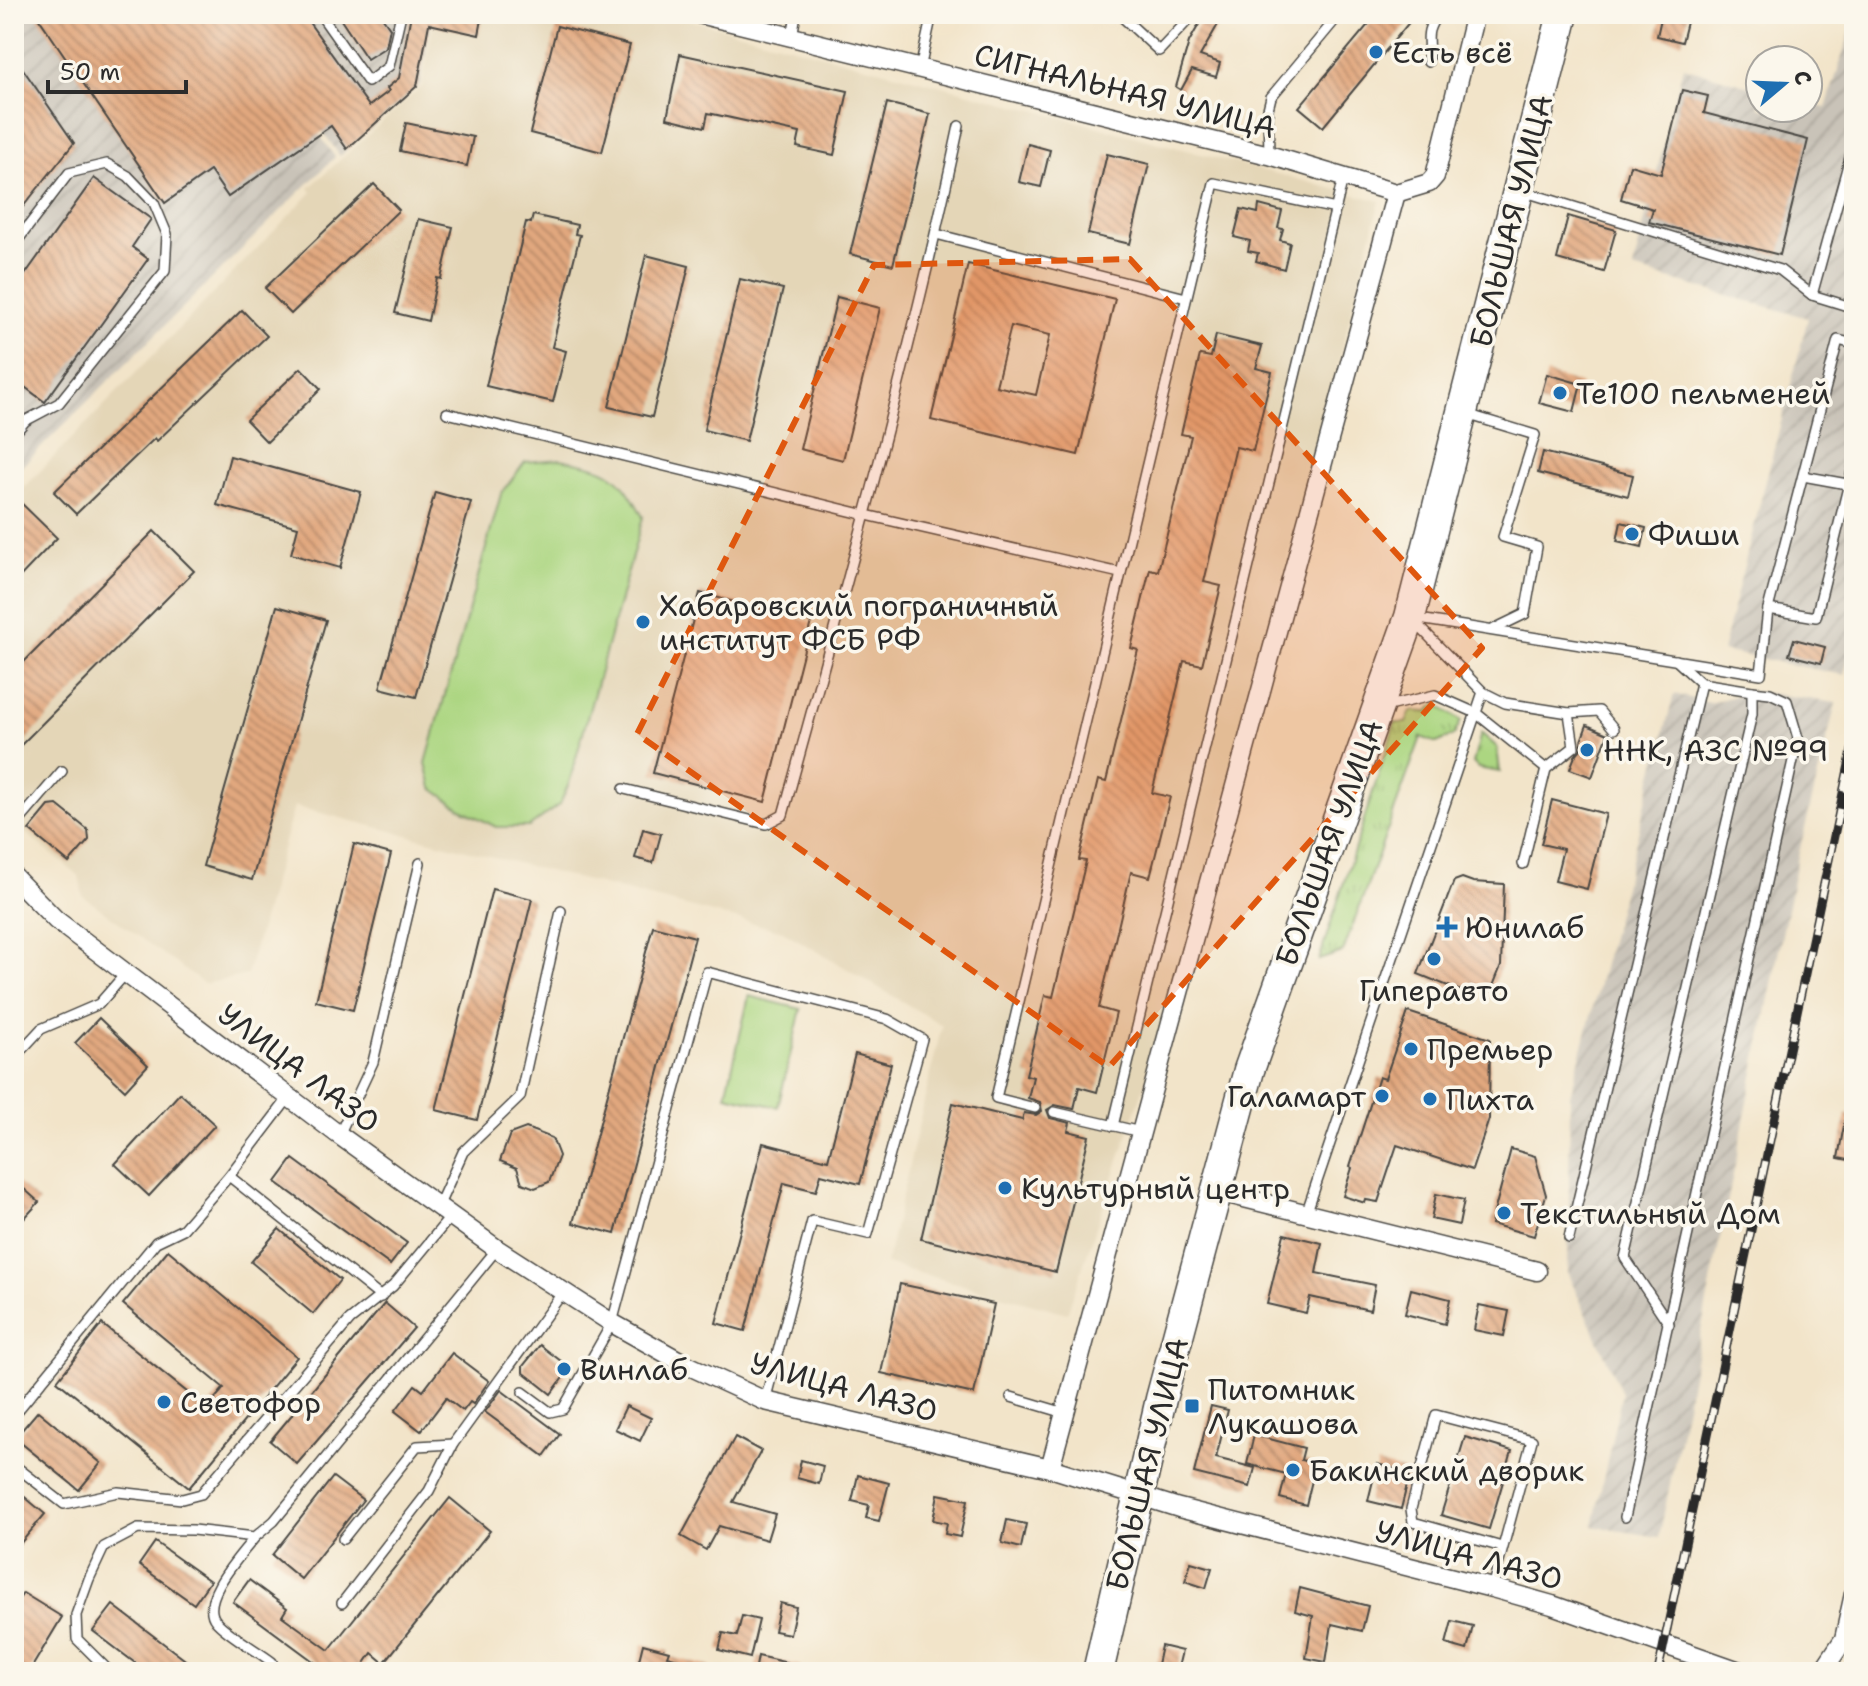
<svg xmlns="http://www.w3.org/2000/svg" width="1868" height="1686" viewBox="0 0 1868 1686" font-family="'Shantell Sans',sans-serif">
<defs>
<pattern id="industrial-furrows" width="10" height="10" patternUnits="userSpaceOnUse" patternTransform="scale(2)"><rect width="10" height="10" fill="#c9c3b8"/><path d="M-1 1l2-2M0 10L10 0M9 11l2-2" fill="none" stroke="#ada89e"/></pattern>
<pattern id="grass-tufts" width="24" height="20" patternUnits="userSpaceOnUse" patternTransform="scale(2)"><rect width="24" height="20" fill="#acd681"/><path d="M3 7l-1-3M5 7V3M7 7l1-3M15 17l-1-3M17 17v-4M19 17l1-3" fill="none" stroke="#94b870"/></pattern>
<pattern id="building-back-hatch" width="6" height="6" patternUnits="userSpaceOnUse" patternTransform="scale(2)"><rect width="6" height="6" fill="#e1a77e"/><path d="M-1 5l2 2M0 0l6 6M5-1l2 2" fill="none" stroke="#b78867"/></pattern>
</defs>
<rect width="100%" height="100%" fill="#fbf7ec"/>
<filter id="ink" filterUnits="userSpaceOnUse"><feTurbulence type="fractalNoise" baseFrequency=".0125" numOctaves="2"/><feDisplacementMap in="SourceGraphic" scale="16" xChannelSelector="R" yChannelSelector="G"/><feConvolveMatrix kernelMatrix="1 2 1 2 8 2 1 2 1" color-interpolation-filters="sRGB"/></filter>
<filter id="wash" filterUnits="userSpaceOnUse"><feTurbulence type="fractalNoise" baseFrequency=".006" numOctaves="4" result="noise"/><feDisplacementMap in="SourceGraphic" scale="32" xChannelSelector="R" yChannelSelector="G"/><feGaussianBlur stdDeviation="1.8" result="paint"/><feColorMatrix in="noise" values="0 0 0 0 0 0 0 0 0 0 0 0 0 0 0 0 0 1.4 0 .05"/><feComposite in="paint" operator="in"/></filter>
<g filter="url(#wash)">
<rect width="100%" height="100%" fill="#f2e4c9"/>
<path fill="#e4d6b7" d="M435,14H668L1380,201L1177,990L1067,1313L886,1264L942,1025L783,931L294,806L247,975L204,984L83,896L79,876L14,824V498L312,192L309,188L422,86Z"/>
<g fill="url(#industrial-furrows)">
<path d="M14,14H235L335,157L14,474Z"/>
<path d="M240,14H433L420,85L340,156Z"/>
<path d="M1854,19V633L1844,675L1722,651L1808,318L1633,269L1683,67L1760,89V108H1808V103L1826,108Z"/>
<path d="M1752,691L1836,703L1798,856L1659,1537L1593,1526L1622,1393L1568,1274L1570,1096L1674,694L1709,703Z"/>
</g>
<g fill="url(#grass-tufts)" stroke="#6c8056" stroke-width="2">
<path d="M1436,704L1461,721L1454,735L1437,743L1421,737L1343,952L1319,960L1395,723H1406L1411,711L1427,712Z"/>
<path d="M1481,733L1497,747L1500,772L1478,768L1473,763Z"/>
</g>
<g fill="#acd681" stroke="#6c8056" stroke-width="2">
<path d="M561,459C610,469 619,471 643,517L569,783L560,804L529,827H496L463,810L432,788L426,763L501,494L525,462Z"/>
<path d="M749,996L801,1009L778,1107L726,1095Z"/>
</g>
<g id="blocks">
<g fill="url(#building-back-hatch)" fill-rule="evenodd">
<path d="M36,14H303L369,106L389,91L387,88L399,78L411,14H483L479,35L429,24L417,86L347,149L331,126L228,197L210,171L165,203Z"/>
<path d="M337,14H380L390,28L386,47L367,59Z"/>
<path d="M1205,14H1224L1200,56L1220,63L1216,77L1192,70L1181,90L1176,87L1189,42Z"/>
<path d="M1377,14H1416L1323,127L1299,107Z"/>
<path d="M1662,14H1689L1682,42L1657,36Z"/>
<path d="M557,26L630,45L602,152L530,133Z"/>
<path d="M680,54L848,91L834,155L797,147L800,133L708,113L705,127L667,118Z"/>
<path d="M14,56L74,143L14,218Z"/>
<path d="M1682,90L1708,96L1704,113L1808,140L1780,255L1649,222L1653,209L1621,199L1630,165L1661,174Z"/>
<path d="M887,103L930,114L893,265L850,254Z"/>
<path d="M406,123L473,137L467,166L400,151Z"/>
<path d="M1028,144L1050,150L1041,187L1019,182Z"/>
<path d="M1107,154L1149,164L1130,244L1088,234Z"/>
<path d="M94,178L151,219L132,247L148,259L45,402L14,379V290Z"/>
<path d="M374,184L399,210L291,314L265,288Z"/>
<path d="M1259,205L1282,211L1278,228L1283,229L1280,240L1290,243L1284,269L1256,261L1258,253L1248,251L1250,241L1234,237L1241,209L1258,213Z"/>
<path d="M533,215L577,225L575,234L580,235L552,347L566,351L553,402L486,386L526,222L531,223Z"/>
<path d="M1568,216L1616,230L1604,272L1557,259Z"/>
<path d="M418,219L453,227L441,279L437,278L428,321L395,313Z"/>
<path d="M646,255L689,266L652,417L609,407Z"/>
<path d="M968,264L1115,299L1078,455L931,420ZM1011,326L1050,335L1036,395L996,386Z"/>
<path d="M740,279L783,289L746,441L704,430Z"/>
<path d="M837,297L880,308L843,460L800,449Z"/>
<path d="M242,310L267,336L157,441L155,438L76,514L54,492Z"/>
<path d="M1216,335L1262,346L1256,368L1272,372L1253,451L1236,447L1204,582L1221,586L1202,665L1184,661L1152,793L1170,797L1150,877L1131,872L1099,1008L1116,1013L1097,1092L1079,1087L1074,1109L1055,1105L1047,1110L1050,1118L1070,1123L1068,1131L1089,1136L1056,1272L921,1239L953,1103L1022,1120L1024,1113L1036,1115L1042,1111L1040,1102L1028,1098L1033,1077L1026,1075L1045,995L1053,997L1086,861L1079,860L1098,780L1106,782L1138,650L1131,648L1150,569L1158,571L1191,436L1181,434L1200,355L1211,357Z"/>
<path d="M301,368L321,389L267,442L246,420Z"/>
<path d="M1547,374L1581,384L1574,412L1539,403Z"/>
<path d="M1543,452L1633,475L1628,496L1538,473Z"/>
<path d="M230,456L361,492L340,568L291,554L298,527L217,505Z"/>
<path d="M435,492L471,502L416,697L380,688Z"/>
<path d="M14,496L57,538L14,583Z"/>
<path d="M1621,522L1646,528L1642,547L1617,541Z"/>
<path d="M154,531L194,571L14,752V672Z"/>
<path d="M700,593L811,622L765,802L653,773Z"/>
<path d="M277,606L326,620L252,880L203,866Z"/>
<path d="M1794,639L1825,647L1821,663L1789,655Z"/>
<path d="M1587,725L1608,734L1592,777L1570,769L1575,756L1581,749V741Z"/>
<path d="M1552,800L1606,814L1587,889L1555,881L1563,849L1541,844Z"/>
<path d="M57,805L88,830L89,840L69,863L29,830L49,806Z"/>
<path d="M643,829L661,834L653,863L635,858Z"/>
<path d="M354,844L391,854L353,1010L316,1001Z"/>
<path d="M1462,878L1473,882L1504,884L1501,966L1491,991L1458,990L1418,974L1454,881Z"/>
<path d="M492,889L532,899L477,1120L436,1110Z"/>
<path d="M653,926L695,937L615,1234L573,1223Z"/>
<path d="M1408,1012L1490,1039L1489,1119L1472,1170L1397,1145L1378,1202L1366,1200L1365,1203L1343,1196L1352,1168L1350,1167L1379,1077L1385,1079Z"/>
<path d="M99,1018L148,1065L125,1090L75,1043Z"/>
<path d="M855,1054L891,1064L860,1184L821,1174L816,1191L784,1183L745,1331L716,1323L763,1143L828,1160Z"/>
<path d="M180,1093L215,1125L149,1196L115,1164Z"/>
<path d="M1846,1114L1854,1115V1161L1838,1158Z"/>
<path d="M526,1128L552,1138L559,1156L549,1182L535,1188L522,1183L517,1168L500,1161L510,1134Z"/>
<path d="M1511,1149L1535,1156L1546,1195L1534,1236L1491,1224Z"/>
<path d="M293,1159L407,1243L390,1265L276,1182Z"/>
<path d="M14,1180L39,1202L14,1230Z"/>
<path d="M1436,1194L1464,1200L1459,1225L1431,1219Z"/>
<path d="M279,1229L340,1280L313,1314L251,1262Z"/>
<path d="M1284,1234L1322,1243L1316,1273L1375,1285L1370,1310L1310,1297L1306,1313L1267,1304Z"/>
<path d="M168,1250L297,1357L189,1488L57,1381L102,1324L207,1408L224,1388L123,1304Z"/>
<path d="M900,1284L994,1304L974,1394L881,1373Z"/>
<path d="M1411,1289L1450,1299L1445,1324L1405,1314Z"/>
<path d="M385,1303L414,1328L297,1464L270,1441Z"/>
<path d="M1479,1305L1509,1311L1504,1336L1474,1330Z"/>
<path d="M540,1345L570,1368L551,1394L523,1372V1366Z"/>
<path d="M452,1353L489,1381L473,1404L470,1402L463,1411L446,1398L421,1431L395,1411L415,1385L423,1391Z"/>
<path d="M501,1390L560,1434L544,1456L485,1412Z"/>
<path d="M626,1406L651,1418L640,1441L615,1429Z"/>
<path d="M1211,1406L1228,1410L1216,1458L1255,1468L1250,1487L1194,1473Z"/>
<path d="M38,1411L101,1463L79,1490L15,1438Z"/>
<path d="M1254,1435L1304,1448L1301,1460L1316,1464L1306,1505L1280,1498L1286,1474L1247,1464Z"/>
<path d="M735,1437L761,1451L733,1502L775,1514L767,1540L719,1526L706,1550L681,1536Z"/>
<path d="M1465,1437L1512,1451L1489,1529L1441,1515Z"/>
<path d="M801,1460L823,1466L819,1484L797,1478Z"/>
<path d="M1377,1464L1410,1473L1401,1509L1368,1501Z"/>
<path d="M858,1475L889,1483L879,1521L866,1518L869,1505L852,1501Z"/>
<path d="M333,1477L363,1500L301,1579L272,1555Z"/>
<path d="M14,1488L45,1514L14,1551Z"/>
<path d="M938,1494L968,1500L960,1537L945,1534L947,1523L933,1520Z"/>
<path d="M450,1498L490,1531L384,1663L372,1653L359,1672H328L233,1602L249,1580L287,1608L282,1616L329,1650Z"/>
<path d="M1007,1520L1026,1524L1021,1548L1002,1543Z"/>
<path d="M155,1542L210,1581L194,1604L139,1565Z"/>
<path d="M1191,1562L1212,1568L1206,1588L1185,1581Z"/>
<path d="M1300,1588L1368,1606L1362,1631L1332,1624L1326,1662L1306,1658L1313,1616L1295,1611Z"/>
<path d="M23,1593L62,1617L29,1672H14V1607Z"/>
<path d="M780,1603L796,1607L790,1634L774,1631Z"/>
<path d="M113,1605L201,1672H147L93,1631Z"/>
<path d="M742,1616L759,1620L750,1658L719,1650L723,1633L737,1636Z"/>
<path d="M1452,1621L1473,1626L1467,1650L1446,1644Z"/>
<path d="M643,1644L669,1651L667,1656L711,1667L710,1672H653L637,1668Z"/>
<path d="M1161,1646L1182,1651L1177,1672L1156,1669Z"/>
<path d="M758,1656L801,1666L800,1672H755Z"/>
</g>
</g>
</g>
<g filter="url(#ink)">
<use href="#blocks" fill-opacity="0" stroke="#494743" stroke-width="2"/>
<g fill="none" stroke-linecap="round" stroke-linejoin="round">
<defs>
<g id="service">
<path d="M320,14L368,82L389,66L401,14"/>
<path d="M1119,14L1159,51L1194,14"/>
<path d="M792,37L796,14"/>
<path d="M1428,62C1431,39 1422,35 1438,14"/>
<path d="M920,69L932,14"/>
<path d="M1269,155L1268,109L1271,97L1340,14"/>
<path d="M1522,191L1780,270L1812,295L1854,308"/>
<path d="M936,234L1186,298"/>
<path d="M14,245L69,173L107,164L128,176L154,203L167,234L165,271L59,403L25,421L14,434"/>
<path d="M1812,295L1854,143"/>
<path d="M447,413L866,515L1120,573"/>
<path d="M1466,414L1535,435L1503,537L1537,547L1525,614L1494,629"/>
<path d="M1803,476L1847,484"/>
<path d="M1768,609L1816,617L1854,463"/>
<path d="M1413,618L1761,674L1768,609L1838,340L1854,344"/>
<path d="M1384,707L1435,695L1476,713L1546,769L1574,747L1569,713L1505,703L1483,692L1414,621"/>
<path d="M1569,713L1599,711L1614,729"/>
<path d="M624,789L766,824L783,815C846,587 910,358 959,126"/>
<path d="M14,827L62,771"/>
<path d="M1523,864L1546,769"/>
<path d="M14,1058L41,1029L99,1004L126,973"/>
<path d="M1035,1108L996,1098L1214,183L1336,209"/>
<path d="M1054,1112L1141,1132"/>
<path d="M1113,1126L1343,178"/>
<path d="M339,1135L373,1062L420,863"/>
<path d="M229,1176L381,1297"/>
<path d="M438,1207L463,1152L520,1097L561,911"/>
<path d="M1306,1214L1483,692"/>
<path d="M1569,1238L1701,683"/>
<path d="M1669,1324L1625,1258L1752,714V691L1701,683L1676,660"/>
<path d="M523,1392L550,1412L563,1409L612,1323L707,972L887,1019L922,1039L868,1234L812,1221L765,1401"/>
<path d="M1011,1397L1065,1413"/>
<path d="M14,1415L156,1242L183,1229L229,1176L290,1096"/>
<path d="M14,1465L64,1504L118,1492L182,1499L201,1494L350,1320L393,1286L451,1216"/>
<path d="M1625,1517L1798,738L1787,701L1770,693L1752,691"/>
<path d="M255,1537C241,1555 198,1600 216,1621C227,1634 258,1651 272,1662L274,1672"/>
<path d="M343,1539L417,1446L453,1444"/>
<path d="M1492,1588L1532,1440L1436,1415L1411,1509L1413,1522L1502,1547"/>
<path d="M342,1603L429,1491L453,1444L563,1292"/>
<path d="M110,1672L77,1639L76,1615L89,1579L104,1547L138,1529L193,1530L255,1537L274,1521L497,1249"/>
</g>
<g id="minor">
<path d="M699,14L1269,155L1396,193L1429,183L1435,176L1475,14"/>
<path d="M14,877L56,920L339,1135L497,1249L612,1323L685,1364L765,1401L1050,1468L1179,1508L1492,1588L1552,1605L1742,1672"/>
<path d="M1216,1191L1537,1271"/>
<path d="M1050,1468L1396,193"/>
<path d="M1822,1672L1844,1639L1854,1594"/>
</g>
<path id="trunk" d="M1098,1672L1161,1399L1249,1070L1410,617L1563,14"/>
</defs>
<use href="#service" stroke="#494743" stroke-width="12"/>
<use href="#minor" stroke="#494743" stroke-width="21"/>
<use href="#trunk" stroke="#494743" stroke-width="33"/>
<use href="#service" stroke="#fff" stroke-width="9"/>
<use href="#minor" stroke="#fff" stroke-width="18"/>
<use href="#trunk" stroke="#fff" stroke-width="30"/>
<defs>
<path id="rail" d="M1658,1672L1854,741"/>
</defs>
<use href="#rail" stroke="#2b2b2b" stroke-width="9"/>
<use href="#rail" stroke="#fbf7ec" stroke-width="6" stroke-dasharray="18" stroke-linecap="butt"/>
</g>
</g>
<path fill="#df570e" fill-opacity="0.2" stroke="#df570e" stroke-width="6" stroke-dasharray="16 10" stroke-linejoin="round" d="M1130,259L1482,648L1109,1067L637,734L874,265Z"/>
<g fill="#1f6fb2" stroke="#fbf7ec" stroke-width="3">
<circle cx="1376" cy="52" r="8"/>
<circle cx="1560" cy="393" r="8"/>
<circle cx="1632" cy="534" r="8"/>
<circle cx="643" cy="622" r="8"/>
<circle cx="1587" cy="750" r="8"/>
<path d="M1443 915h8v8h8v8h-8v8h-8v-8h-8v-8h8z"/>
<circle cx="1434" cy="959" r="8"/>
<circle cx="1411" cy="1049" r="8"/>
<circle cx="1382" cy="1096" r="8"/>
<circle cx="1430" cy="1099" r="8"/>
<circle cx="1005" cy="1188" r="8"/>
<circle cx="1504" cy="1213" r="8"/>
<circle cx="564" cy="1369" r="8"/>
<circle cx="164" cy="1402" r="8"/>
<rect x="1184" y="1398" width="16" height="16" rx="4"/>
<circle cx="1293" cy="1470" r="8"/>
</g>
<g text-anchor="middle" dominant-baseline="central" stroke-width="7" stroke-linejoin="round" paint-order="stroke">
<g font-size="30" fill="#2b2b2b" stroke="#fbf7ec" text-anchor="start">
<text x="1392" y="52">Есть всё</text>
<text x="1576" y="393">Те100 пельменей</text>
<text x="1648" y="534">Фиши</text>
<text x="659" y="605">Хабаровский пограничный<tspan x="659" dy="34">институт ФСБ РФ</tspan></text>
<text x="1603" y="750">ННК, АЗС №99</text>
<text x="1465" y="927">Юнилаб</text>
<text x="1434" y="990" text-anchor="middle">Гиперавто</text>
<text x="1427" y="1049">Премьер</text>
<text x="1366" y="1096" text-anchor="end">Галамарт</text>
<text x="1446" y="1099">Пихта</text>
<text x="1021" y="1188">Культурный центр</text>
<text x="1520" y="1213">Текстильный Дом</text>
<text x="580" y="1369">Винлаб</text>
<text x="1208" y="1389">Питомник<tspan x="1208" dy="34">Лукашова</tspan></text>
<text x="180" y="1402">Светофор</text>
<text x="1309" y="1470">Бакинский дворик</text>
</g>
<g font-size="30" fill="#2b2b2b" stroke="#fbf7ec">
<text transform="translate(1125 91) rotate(14)">СИГНАЛЬНАЯ УЛИЦА</text>
<text transform="translate(1511 221) rotate(-76)">БОЛЬШАЯ УЛИЦА</text>
<text transform="translate(1329 843) rotate(-70)">БОЛЬШАЯ УЛИЦА</text>
<text transform="translate(299 1068) rotate(37)">УЛИЦА ЛАЗО</text>
<text transform="translate(844 1387) rotate(15)">УЛИЦА ЛАЗО</text>
<text transform="translate(1147 1464) rotate(-76)">БОЛЬШАЯ УЛИЦА</text>
<text transform="translate(1469 1555) rotate(15)">УЛИЦА ЛАЗО</text>
</g>
</g>
<rect width="1868" height="1686" fill="none" stroke="#fbf7ec" stroke-width="48"/>
<g transform="translate(1784 84) rotate(71)"><circle r="38" fill="#fbf7ec" stroke="#a8a59f" stroke-width="2"/>
<path d="M0-6L14 30L0 20L-14 30Z" fill="#1f6fb2"/>
<text y="-12" font-size="22" font-weight="bold" text-anchor="middle" fill="#2b2b2b">С</text>
</g>
<path d="M48 80v12h138v-12" fill="none" stroke="#2b2b2b" stroke-width="4"/>
<text x="60" y="80" font-size="24" fill="#2b2b2b" stroke="#fbf7ec" stroke-width="6" paint-order="stroke">50 m</text>
</svg>
